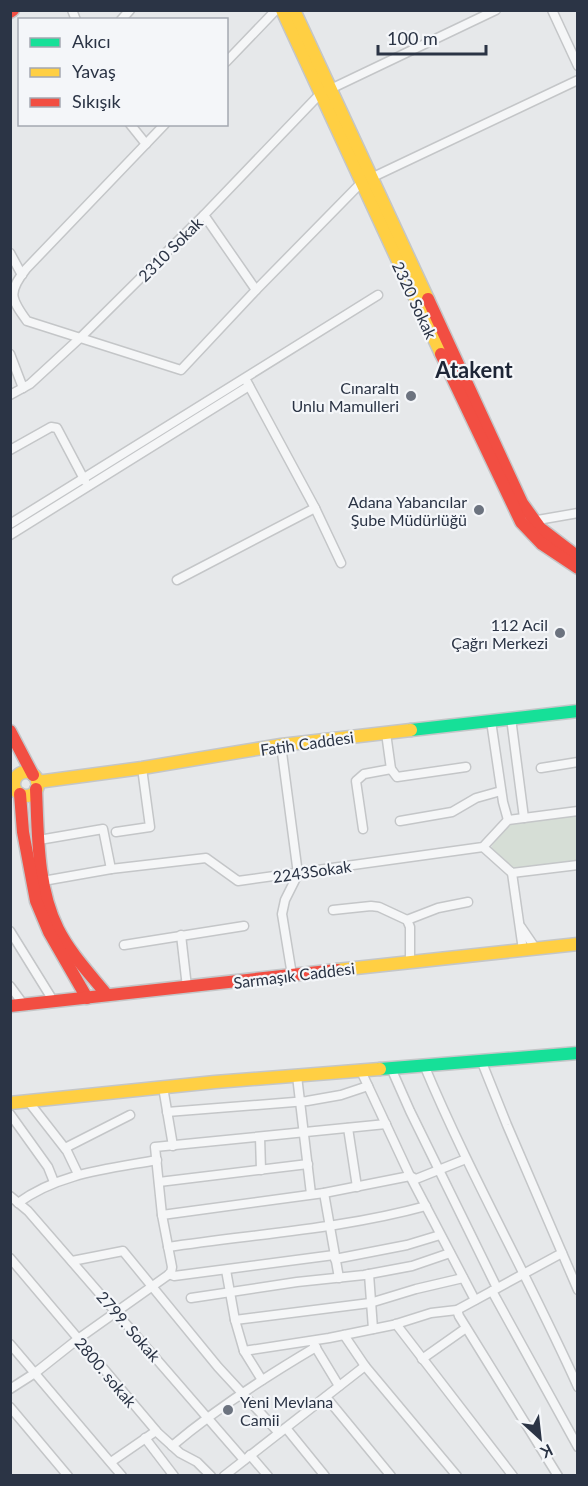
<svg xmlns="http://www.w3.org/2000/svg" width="588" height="1486" viewBox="0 0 588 1486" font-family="Lato,sans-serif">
<rect width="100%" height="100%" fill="#e6e8ea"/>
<path fill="#d6ded6" d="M577,815V862L515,871L489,850L508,824Z"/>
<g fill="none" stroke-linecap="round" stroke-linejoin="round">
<defs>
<g id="street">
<path d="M72,10L76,20"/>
<path d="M552,10L578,66"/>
<path d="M121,20L130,10"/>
<path d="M226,62L276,10"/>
<path d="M130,124L146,144"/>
<path d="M165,124L26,269C8,292 10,298 27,321L181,370L256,290L361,183"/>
<path d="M371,178L578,80"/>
<path d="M204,215L256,290"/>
<path d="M10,253L22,275"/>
<path d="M10,354L23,388"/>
<path d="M247,382L315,508L341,563"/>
<path d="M10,395L30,384L80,338L204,215L320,94L496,10"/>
<path d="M10,450L51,427L57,428L85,481"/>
<path d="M532,521L578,513"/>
<path d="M10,524L378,295"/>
<path d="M10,535L249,386"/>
<path d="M177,580L315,508"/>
<path d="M511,718L524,818"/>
<path d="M491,721L503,802L508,820"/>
<path d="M386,733L391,769L397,777L466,767"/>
<path d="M281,745L298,874L285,900L282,914L292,975"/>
<path d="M541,768L578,762"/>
<path d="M400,821L452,812L476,798L501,791"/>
<path d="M363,829L356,781L364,774L391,769"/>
<path d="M116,832L150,827L142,768"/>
<path d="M39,840L103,829L111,869"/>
<path d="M483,847L512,873L578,865"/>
<path d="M512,873L523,950"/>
<path d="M43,881L111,869L206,858L238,881L483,847L508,820L578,811"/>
<path d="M333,910L371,906L379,907L407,920L410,927V962"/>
<path d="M407,920L438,908L468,902"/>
<path d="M521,927L536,949"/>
<path d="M10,931L54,1002"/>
<path d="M181,935L187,987"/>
<path d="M124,945L244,926"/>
<path d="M10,986L24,1005"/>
<path d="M481,1060L507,1125L578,1290"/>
<path d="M424,1065C470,1175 529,1278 578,1387"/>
<path d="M391,1068L410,1111L497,1288"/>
<path d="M361,1071L410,1176L475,1300"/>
<path d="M297,1076L311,1194"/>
<path d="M163,1087L173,1146"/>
<path d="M28,1101L67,1151L78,1174"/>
<path d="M167,1112L307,1101L341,1095L368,1086"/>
<path d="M10,1114L48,1167L54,1182"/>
<path d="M348,1128L357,1187"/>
<path d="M260,1137L261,1170"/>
<path d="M65,1148L130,1115"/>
<path d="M159,1182L308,1164"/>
<path d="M324,1193L339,1278"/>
<path d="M10,1196L28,1211L244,1460"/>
<path d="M18,1203C59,1173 108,1169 157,1160"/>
<path d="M162,1215L324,1193L410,1176L416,1179L466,1159"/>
<path d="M168,1247C254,1234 342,1229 426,1206"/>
<path d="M10,1258L158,1433L180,1453L197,1462L211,1476"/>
<path d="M335,1259L407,1245L440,1235"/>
<path d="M72,1261L123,1251L218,1367L279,1433"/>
<path d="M226,1270L235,1320L244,1351L262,1380"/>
<path d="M169,1274L174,1276L334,1255"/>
<path d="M369,1274L373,1329"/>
<path d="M492,1291L578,1447"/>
<path d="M191,1298L297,1282L364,1275L412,1266L450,1253"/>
<path d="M457,1310L459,1316L558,1476"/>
<path d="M235,1320L370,1303L416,1289L463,1278"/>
<path d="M396,1324L513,1476"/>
<path d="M344,1335L365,1366L457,1476"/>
<path d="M313,1343L339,1386"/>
<path d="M10,1344L122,1476"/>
<path d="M244,1351L329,1338L393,1325L431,1313L457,1310L562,1253"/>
<path d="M422,1359L466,1328"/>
<path d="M10,1389L35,1373L78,1339L171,1273L172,1267L162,1215L155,1147L386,1124"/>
<path d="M326,1397L391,1476"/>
<path d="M10,1407L68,1476"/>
<path d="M286,1428L325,1476"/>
<path d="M145,1438L174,1476"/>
<path d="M172,1446C217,1408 265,1377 316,1347"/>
<path d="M250,1455L268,1476"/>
<path d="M111,1462L156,1431"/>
<path d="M224,1476L365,1366"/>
</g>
<g id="fast">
<path d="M411,730L578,711"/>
<path d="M380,1069L578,1053"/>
</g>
<g id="slow">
<path d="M282,10L441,354"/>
<path d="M294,10L428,299"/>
<circle cx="26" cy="784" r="12"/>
<path d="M37,782L142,768L281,745L411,730"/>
<path d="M337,970L578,944"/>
<path d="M10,1103L215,1082L380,1069"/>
</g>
<g id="jam">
<path d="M10,12L13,10"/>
<path d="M428,299L522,503L540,528L578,557"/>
<path d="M441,354L521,522L542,544L578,568"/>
<path d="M10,731L33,775"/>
<path d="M36,789C38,835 37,887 58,929C70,953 90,974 107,995"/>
<path d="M20,794L23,832L36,901L49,932L87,998"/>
<path d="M10,1006L337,970"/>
</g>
</defs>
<use href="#street" stroke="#c4c6c8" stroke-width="11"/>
<use href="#fast" stroke="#c4c6c8" stroke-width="15"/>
<use href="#slow" stroke="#c4c6c8" stroke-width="15"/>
<use href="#jam" stroke="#c4c6c8" stroke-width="15"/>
<use href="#street" stroke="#f5f6f7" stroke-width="8"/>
<use href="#fast" stroke="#16e098" stroke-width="12"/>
<use href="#slow" stroke="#ffcf43" stroke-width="12"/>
<use href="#jam" stroke="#f24e42" stroke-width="12"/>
</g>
<g fill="#6c737f" stroke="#f4f6f9" stroke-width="2">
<circle cx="411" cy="396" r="6"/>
<circle cx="479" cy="510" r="6"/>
<circle cx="560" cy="633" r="6"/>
<circle cx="228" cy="1410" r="6"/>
</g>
<g text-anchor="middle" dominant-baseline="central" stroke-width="4.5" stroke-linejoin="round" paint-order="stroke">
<g font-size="16" fill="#2b3445" stroke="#f4f6f9">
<text transform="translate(170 249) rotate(-45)">2310 Sokak</text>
<text transform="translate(415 300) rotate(65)">2320 Sokak</text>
<text transform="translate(307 743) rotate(-8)">Fatih Caddesi</text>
<text transform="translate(312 871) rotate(-8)">2243Sokak</text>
<text transform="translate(294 975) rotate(-7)">Sarmaşık Caddesi</text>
<text transform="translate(129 1326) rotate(49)">2799. Sokak</text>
<text transform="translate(106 1372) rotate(50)">2800. sokak</text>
</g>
<g font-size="16" fill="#2b3445" stroke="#f4f6f9" text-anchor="end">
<text x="399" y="387">Cınaraltı<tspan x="399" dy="18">Unlu Mamulleri</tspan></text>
<text x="467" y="501">Adana Yabancılar<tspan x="467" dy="18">Şube Müdürlüğü</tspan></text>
<text x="548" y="624">112 Acil<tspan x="548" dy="18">Çağrı Merkezi</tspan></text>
<text x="240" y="1401" text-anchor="start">Yeni Mevlana<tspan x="240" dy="18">Camii</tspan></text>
</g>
<g font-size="22" font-weight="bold" fill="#1d2536" stroke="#f4f6f9">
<text x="474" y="369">Atakent</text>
</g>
</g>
<rect width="588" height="1486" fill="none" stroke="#2b3445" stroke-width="24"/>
<rect x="18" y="18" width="210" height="108" fill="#f4f6f9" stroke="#a4a8b1" stroke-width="1.5"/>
<rect x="30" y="38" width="30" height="9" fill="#16e098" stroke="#a4a8b1" stroke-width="1.5"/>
<text x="72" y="48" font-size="18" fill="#2b3445">Akıcı</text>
<rect x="30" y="68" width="30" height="9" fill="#ffcf43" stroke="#a4a8b1" stroke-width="1.5"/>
<text x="72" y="78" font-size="18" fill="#2b3445">Yavaş</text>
<rect x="30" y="98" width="30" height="9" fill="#f24e42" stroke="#a4a8b1" stroke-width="1.5"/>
<text x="72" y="108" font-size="18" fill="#2b3445">Sıkışık</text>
<g transform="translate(540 1438) rotate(153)" stroke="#f4f6f9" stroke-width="4.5" paint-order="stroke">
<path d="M0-4.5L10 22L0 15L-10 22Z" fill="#2b3445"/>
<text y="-9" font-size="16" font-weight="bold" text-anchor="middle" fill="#2b3445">K</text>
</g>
<path d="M378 45v9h108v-9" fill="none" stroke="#2b3445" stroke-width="3"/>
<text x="387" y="45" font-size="18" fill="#2b3445" stroke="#f4f6f9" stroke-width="4.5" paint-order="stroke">100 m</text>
</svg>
